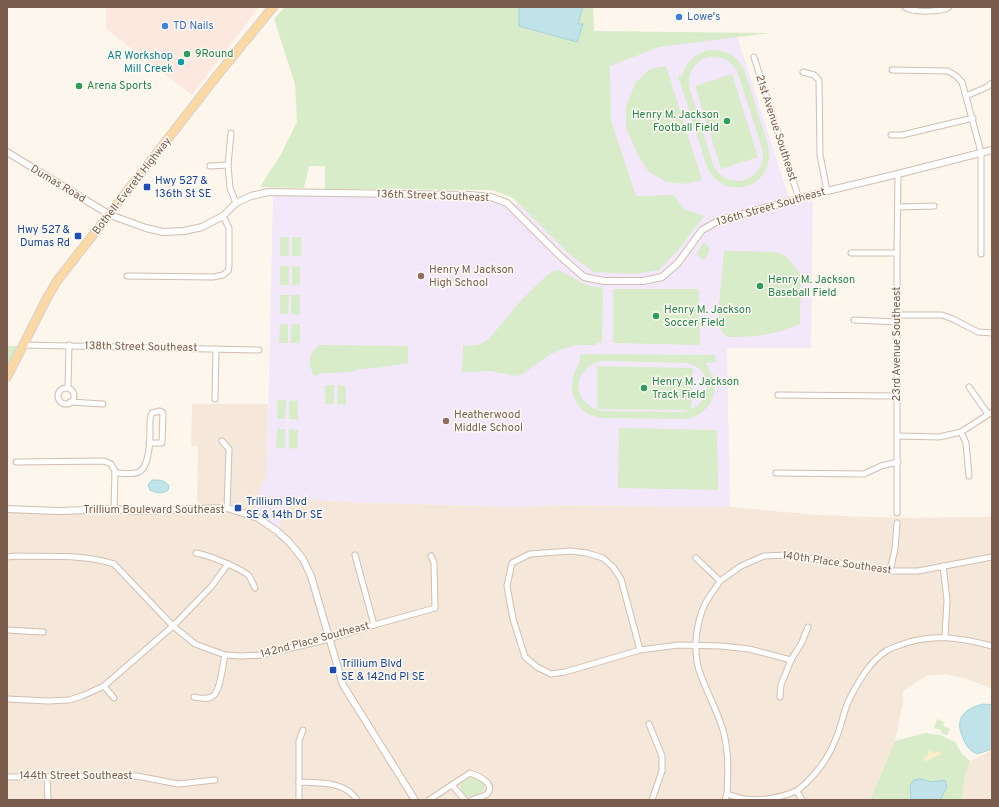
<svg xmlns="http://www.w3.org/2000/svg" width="999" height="807" viewBox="0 0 999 807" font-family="Overpass,sans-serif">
<rect width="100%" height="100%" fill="#fdf6ec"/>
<g fill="#f5e8da">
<path d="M192,404H268L267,474L257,499L277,531L287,506L310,499L344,502L519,507L554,505L730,507L819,515L897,518L992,517V689L967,679L946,674L926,676L903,691V702L895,741L870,800H7V509H197L198,446H191Z"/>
<path d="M992,750V800H962L965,777L970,761Z"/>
</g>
<path fill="#fde8e0" d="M106,7H259L192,95L106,29Z"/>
<path fill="#f3e8fa" d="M603,36H737L790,201L813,195L811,348H727L730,507L554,505L519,507L344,502L310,499L287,506L277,531L250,515L267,474L273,192L470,195L507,203L606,204Z"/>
<g fill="#d8ecc9" fill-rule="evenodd">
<path d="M285,7H519V26L577,42L583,24H578L583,7H593L594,31L770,33L659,47L610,66L611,120L636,196L674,195L684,209L704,216L678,250L659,270L635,274L594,272L571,256L513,198L492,190L325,189V166H309L304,188L260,187L280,156L297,122L295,84L274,19Z"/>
<path d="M709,50C726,49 739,57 745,72L768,145C777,185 730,204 708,170L678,76L682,75C687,61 696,53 709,50ZM710,57C722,56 731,61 737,71L762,148C769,178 731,194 714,167L690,90C686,74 694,60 710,57Z"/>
<path d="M666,66L702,180L684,184L666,182L648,171L638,155L626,128V106L636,82L650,69Z"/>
<path d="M732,74L758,157L721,169L695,86Z"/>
<rect x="280" y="237" width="9" height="19"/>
<rect x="292" y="237" width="9" height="19"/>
<path d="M703,243L709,246V252L704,260L696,254Z"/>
<path d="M724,251L773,252L783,254L791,262L801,275L800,324C775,335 754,337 727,337L717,325Z"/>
<rect x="280" y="266" width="9" height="19"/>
<rect x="292" y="266" width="8" height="19"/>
<path d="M555,270H559L586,285L603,288L602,343H596V345H578L562,349L549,355L524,373L516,376L490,371L462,372L463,346L478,345L489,339L522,299L545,277Z"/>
<path d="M613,289H699L700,345L613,343Z"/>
<path d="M280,295H289L288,314H280Z"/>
<path d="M291,295H300V315L291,314Z"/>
<path d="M280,324H288V343H279Z"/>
<rect x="291" y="324" width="9" height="19"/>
<path d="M319,345L408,346V363L377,368L358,369L352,372L323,373L314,376C308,364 307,354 319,345Z"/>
<path d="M7,346H21L7,373Z"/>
<path d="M580,354L715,355L716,362L705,363C723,383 714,413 688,419L601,418C580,415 568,398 573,377C574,372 578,368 579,363C580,360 580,357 580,354ZM601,361L688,363C693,365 698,367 702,371C712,384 706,404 691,409L693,368L597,366V409L690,410L680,412L601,411C571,403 571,369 601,361Z"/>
<rect x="325" y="385" width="9" height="19"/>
<path d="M338,385L346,386V405L337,404Z"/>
<path d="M277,400H286L285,419H277Z"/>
<path d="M289,400L298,401V420L289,419Z"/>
<path d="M619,428L717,430L718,490L618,488Z"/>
<path d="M277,429H285V448H276Z"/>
<path d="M289,429L298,430V449L289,448Z"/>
<path d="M937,719L944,722L943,726L950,729L947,735L941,733V730L934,728Z"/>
<path d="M925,733L940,735L955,742L962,754L970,761L965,777L962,800H870L895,741Z"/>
<path d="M472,777L484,783L485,789C482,793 472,797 466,796L461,790V784Z"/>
</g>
<path fill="#fcefc7" d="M930,750L934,753L940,751L941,754L930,759L927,761H925L924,758L928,756V752Z"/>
<g fill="#bfe3e8" stroke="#a5d3da">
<path d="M519,7H583L578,24H583L577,42L519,26Z"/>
<path d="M152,480C159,480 165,480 169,486L168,490C163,494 155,493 150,490L148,485Z"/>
<path d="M983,704L992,705V749L977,754C969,750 966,746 963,738C954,718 964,709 983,704Z"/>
<path d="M920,779L932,782L945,780L947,787L940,800H911L910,785L914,780Z"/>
</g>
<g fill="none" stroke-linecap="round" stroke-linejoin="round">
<defs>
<g id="minor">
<path d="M905,7C911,13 943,12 949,7"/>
<path d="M754,57L799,199"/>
<path d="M892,70L948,71L956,76L962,82L981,152V254"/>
<path d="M803,72L814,75L819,80L820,155L827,191"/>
<path d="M966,96L987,87L992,83"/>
<path d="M231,133L228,165L230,188L236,203"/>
<path d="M891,135H902L973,118"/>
<path d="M210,166L228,165"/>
<path d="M898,207L934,206"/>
<path d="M851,253H897"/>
<path d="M127,276L213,277L223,275L228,271L229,266V228L223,216"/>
<path d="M898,315H942L953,319L978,332L992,333"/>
<path d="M854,320L898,322"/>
<path d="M23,345L259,350"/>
<path d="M969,387L988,414"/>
<path d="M68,388L69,345"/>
<circle cx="66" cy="396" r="8"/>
<path d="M778,395L897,396"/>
<path d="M215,399L216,349"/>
<path d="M70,402L103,404"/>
<path d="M961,432L966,443L969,476"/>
<path d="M898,436L939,437L961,432L992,412"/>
<path d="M222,441L229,449L227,508"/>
<path d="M16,462L104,461L111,464L115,471L114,509"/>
<path d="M115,473C122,473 133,475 139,472C149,467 150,441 150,431C150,425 149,418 152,413L160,411L163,413L162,443H149"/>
<path d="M776,473L864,474L881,466L898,462"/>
<path d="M897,513V253L898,174"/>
<path d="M196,553C208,555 241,568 249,576C251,579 253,584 255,588"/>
<path d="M355,555L374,625"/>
<path d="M7,557L16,556C49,557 83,554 114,564L173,626L211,587L228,564"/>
<path d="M696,558L720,581L741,566L764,556L788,555L890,571H918L992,557"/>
<path d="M943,566L947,600L945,637"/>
<path d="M890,571L895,549L897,523"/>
<path d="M720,581C715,589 709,596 705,604C696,623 693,650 699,670C706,691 717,710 723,730C729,752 728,772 727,794L725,800"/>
<path d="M7,630L43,632"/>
<path d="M640,650L621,579L613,567L603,558L587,553L570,551L530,554L512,563L507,586L513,619L525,657L537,667L551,674L565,672L640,650L678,645L721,646L749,649L791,660"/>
<path d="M104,686L114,698"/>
<path d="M194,697C200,698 208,700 213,696C220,692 223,664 225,655"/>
<path d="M780,697L781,685L791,660L802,642L808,627"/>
<path d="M7,699L48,701L69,700L82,696L104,686L173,626L195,644L225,655L241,656L262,655L329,639L374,625L435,608L434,563L431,556"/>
<path d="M649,724L662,756V771L652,800"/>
<path d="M7,777L137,776L178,784L215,780"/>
<path d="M47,777L48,800"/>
<path d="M299,782C319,783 345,781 357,800"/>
<path d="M452,785L465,800"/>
<path d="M797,791L802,800"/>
<path d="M727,794C733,796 739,798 745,799C761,801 781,798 796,791C799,790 802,786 805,784C820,770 830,755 837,736C842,724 844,708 851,696C860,679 870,662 886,651C891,648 897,646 903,644C932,633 962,638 992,646"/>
<path d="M299,800V741L303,730"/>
<path d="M429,800L470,773C477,775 497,784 487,794C483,797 476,798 472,800"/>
</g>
<g id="tertiary">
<path d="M7,152L110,215L146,228L163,232L184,231L202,227L223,216L236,203L251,196L268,192L470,195L491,197L507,203L561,257L584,277L604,281H643L662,277L678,263L702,230L720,220L827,191L898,174L992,150"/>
<path d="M7,509L59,511L114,509L137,511L227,508L258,518L277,531L289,542L303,559L311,576L343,685L415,800"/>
</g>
<path id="primary" d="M7,377L47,298L57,281L216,77L273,7"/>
</defs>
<use href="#minor" stroke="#d1beb0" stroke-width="7"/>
<use href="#tertiary" stroke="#d1beb0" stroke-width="8"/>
<use href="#primary" stroke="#dad1cd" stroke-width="10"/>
<use href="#minor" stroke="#fff" stroke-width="5"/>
<use href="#tertiary" stroke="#fff" stroke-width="6"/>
<use href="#primary" stroke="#fbd9a5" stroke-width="8"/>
</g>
<g fill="#3f7fe0" stroke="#fffaf3" stroke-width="1.5">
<circle cx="679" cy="17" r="4"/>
<circle cx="165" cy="26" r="4"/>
</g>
<g fill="#2e9e5b" stroke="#fffaf3" stroke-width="1.5">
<circle cx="187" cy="54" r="4"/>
<circle cx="79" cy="86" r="4"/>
<circle cx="727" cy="121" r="4"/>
<circle cx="760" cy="286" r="4"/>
<circle cx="656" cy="316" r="4"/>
<circle cx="644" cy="388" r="4"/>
</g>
<circle fill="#0f9aa8" stroke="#fffaf3" stroke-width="1.5" cx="181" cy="62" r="4"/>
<g fill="#1a4fb4" stroke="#fffaf3" stroke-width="1.5">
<rect x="143" y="183" width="8" height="8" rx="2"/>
<rect x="74" y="232" width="8" height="8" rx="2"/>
<rect x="234" y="504" width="8" height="8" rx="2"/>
<rect x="329" y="666" width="8" height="8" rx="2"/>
</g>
<g fill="#8d6e63" stroke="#fffaf3" stroke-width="1.5">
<circle cx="421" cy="276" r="4"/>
<circle cx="446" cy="421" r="4"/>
</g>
<g text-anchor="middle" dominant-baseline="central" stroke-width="3" stroke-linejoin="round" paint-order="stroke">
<g font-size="11" fill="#366cbe" stroke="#fffaf3" text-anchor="start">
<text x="687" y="17">Lowe's</text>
<text x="173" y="26">TD Nails</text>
</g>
<g font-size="11" fill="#27864d" stroke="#fffaf3" text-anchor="start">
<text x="195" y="54">9Round</text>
<text x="87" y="86">Arena Sports</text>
<text x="719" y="115" text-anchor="end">Henry M. Jackson<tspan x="719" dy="13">Football Field</tspan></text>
<text x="768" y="280">Henry M. Jackson<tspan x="768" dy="13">Baseball Field</tspan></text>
<text x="664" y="310">Henry M. Jackson<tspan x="664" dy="13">Soccer Field</tspan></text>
<text x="652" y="382">Henry M. Jackson<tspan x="652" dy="13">Track Field</tspan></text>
</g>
<g font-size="11" fill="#0d838f" stroke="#fffaf3" text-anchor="end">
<text x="173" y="56">AR Workshop<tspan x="173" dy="13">Mill Creek</tspan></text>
</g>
<g font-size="11" fill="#7a5c4d" stroke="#fffaf3">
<text transform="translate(776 128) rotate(72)">21st Avenue Southeast</text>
<text transform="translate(58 184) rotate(31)">Dumas Road</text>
<text transform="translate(132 186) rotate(-52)">Bothell-Everett Highway</text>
<text transform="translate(433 196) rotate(2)">136th Street Southeast</text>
<text transform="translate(771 207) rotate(-16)">136th Street Southeast</text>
<text transform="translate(897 344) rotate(-90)">23rd Avenue Southeast</text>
<text transform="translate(141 347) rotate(1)">138th Street Southeast</text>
<text x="154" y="510">Trillium Boulevard Southeast</text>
<text transform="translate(837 563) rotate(8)">140th Place Southeast</text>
<text transform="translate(315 640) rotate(-15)">142nd Place Southeast</text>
<text x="76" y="776">144th Street Southeast</text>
</g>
<g font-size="11" fill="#164399" stroke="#fffaf3" text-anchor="start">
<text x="155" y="181">Hwy 527 &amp;<tspan x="155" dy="13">136th St SE</tspan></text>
<text x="70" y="230" text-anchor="end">Hwy 527 &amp;<tspan x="70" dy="13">Dumas Rd</tspan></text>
<text x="246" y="502">Trillium Blvd<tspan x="246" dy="13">SE &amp; 14th Dr SE</tspan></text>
<text x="341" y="664">Trillium Blvd<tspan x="341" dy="13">SE &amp; 142nd Pl SE</tspan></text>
</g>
<g font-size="11" fill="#785e54" stroke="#fffaf3" text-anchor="start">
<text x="429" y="270">Henry M Jackson<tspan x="429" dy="13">High School</tspan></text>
<text x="454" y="415">Heatherwood<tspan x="454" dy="13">Middle School</tspan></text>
</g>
</g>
<rect width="999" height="807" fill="none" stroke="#7a5c4d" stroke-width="16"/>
</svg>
